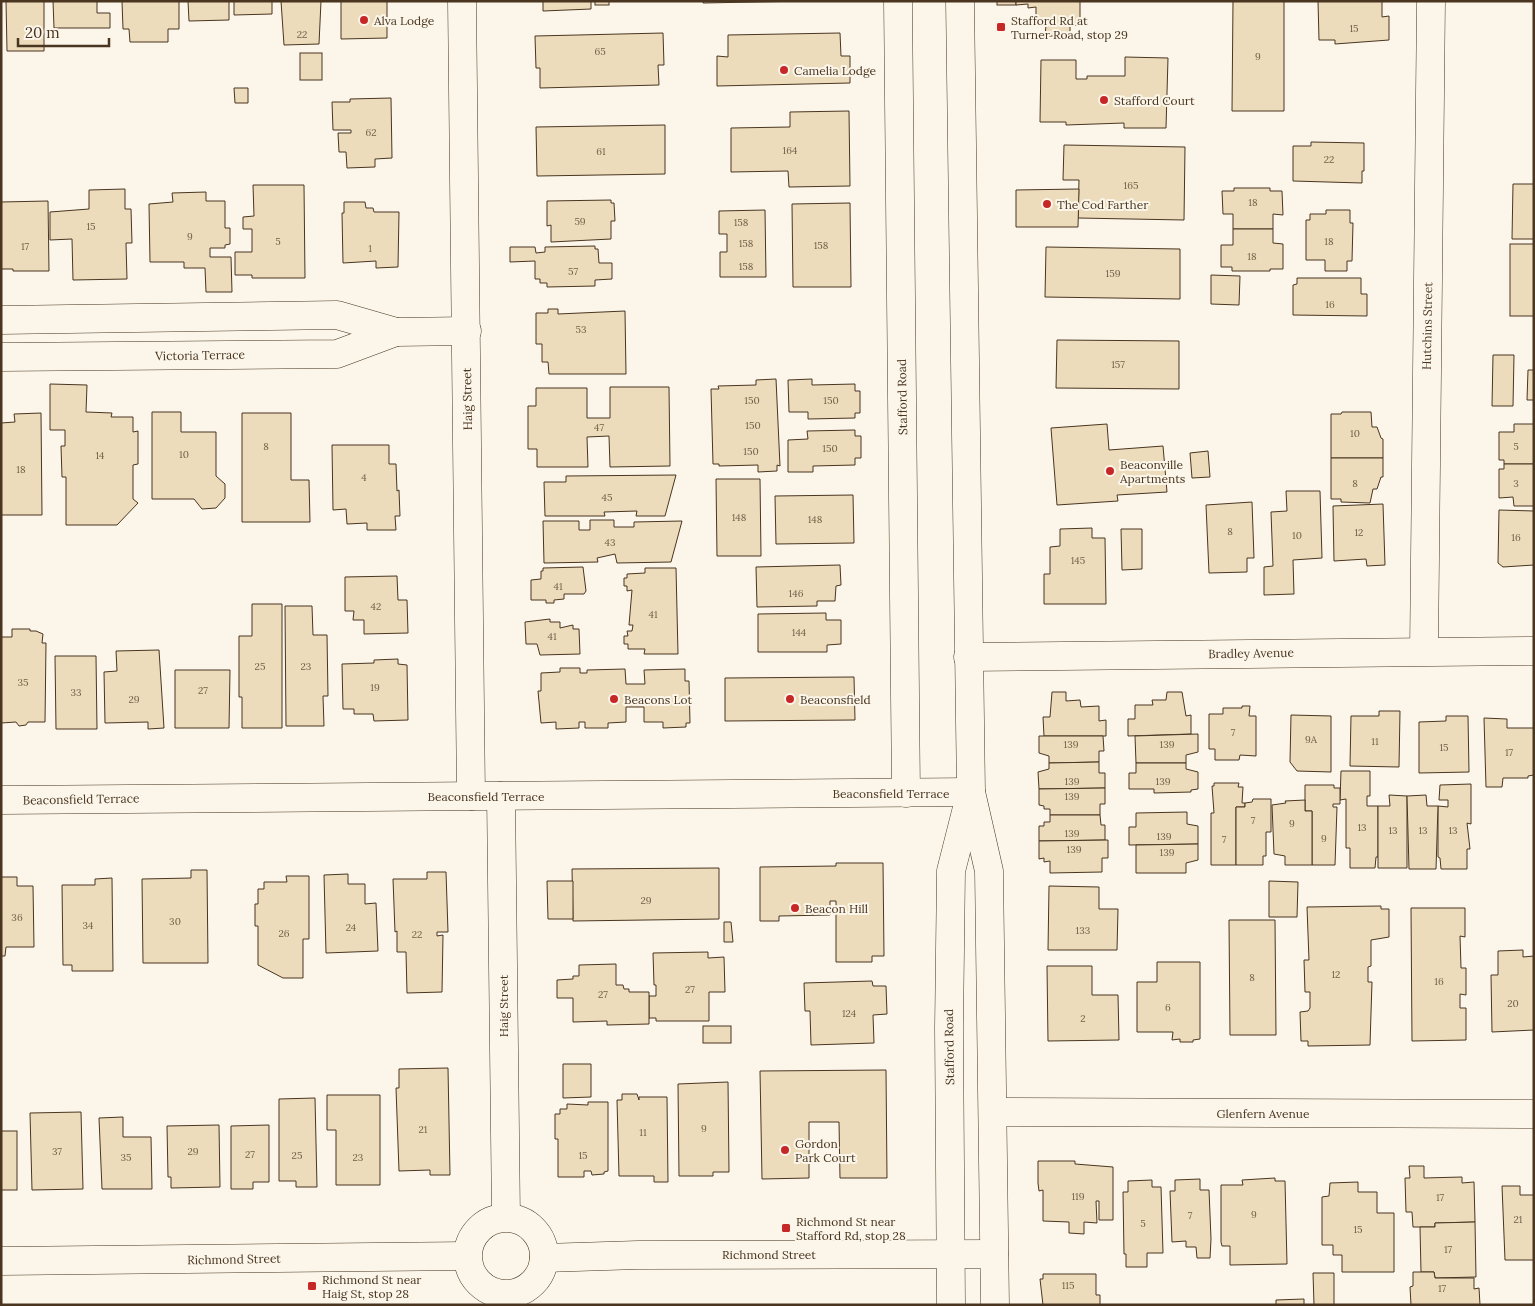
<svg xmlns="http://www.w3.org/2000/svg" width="1535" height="1306" viewBox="0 0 1535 1306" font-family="Lora,serif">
<rect width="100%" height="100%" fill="#fbf6e9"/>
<g fill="#ecdcbc" stroke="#4a3520">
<path d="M6,1H44V51H7Z"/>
<path d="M53,1H97V13H110V28H54Z"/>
<path d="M122,1H179V29H168V42H130L129,29H123Z"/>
<path d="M188,1H229V20L189,21Z"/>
<path d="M234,1H272V14L234,15Z"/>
<path d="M281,1H321L319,44L284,45Z"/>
<path d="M341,1H387V38L341,39Z"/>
<path d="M543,1H591V9L543,11Z"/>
<rect x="595" y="1" width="14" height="4"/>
<path d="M703,1H807L703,3Z"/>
<rect x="997" y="1" width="19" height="4"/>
<path d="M1016,1H1080V25L1070,26V36H1045L1046,25H1036V7L1028,8V4L1016,5Z"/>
<path d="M1233,1H1284V111H1232Z"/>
<path d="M1318,1H1382V17L1389,16V40L1335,44V40H1319Z"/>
<path d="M663,33L664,65H658L659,85L540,88V68H536L535,36Z"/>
<path d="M840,33L841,56H850V83L717,86V56L728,57V35Z"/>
<rect x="300" y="53" width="22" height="27"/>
<path d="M1125,57L1168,58L1166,128H1124V123L1066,125V122H1040L1041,60H1076V79H1087V76H1125Z"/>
<path d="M234,88H248V103H235Z"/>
<path d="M391,98L392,158L375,159V167L347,168L346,152H339L338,133H351V130H333L332,102H350V99Z"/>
<path d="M849,111L850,186L789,187L788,171L731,172V128L790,127V112Z"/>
<path d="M665,125V174L537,176L536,127Z"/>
<path d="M1311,142L1364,143V171H1362V183L1293,181V146H1311Z"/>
<path d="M1064,145L1185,147L1184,220L1078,218L1079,180H1063Z"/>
<path d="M1513,184H1534V239H1512Z"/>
<path d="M253,185H304L305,278H252V275H235V252H252V229H243V217L254,216Z"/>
<path d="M1234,188H1270V191H1282L1283,215L1273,214V229H1233V214H1223L1222,191H1234Z"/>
<path d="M125,189V209H131L132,243H126L127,279L73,280L72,239L50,240V212L89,209V190Z"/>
<path d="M1079,189L1078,227H1016V190Z"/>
<path d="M206,192V201H225V228H230V244L225,245V248H210V257H231L232,292H206L205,268H184V262H150L149,204L173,202L172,193Z"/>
<path d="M611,200V203H614L615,221H611V239L551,242V225L547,226V201Z"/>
<path d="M48,201L49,271H13V269H1V202Z"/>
<path d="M344,202H365L366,208H373L374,212H399L398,267L376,268V261L343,263L342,213H344Z"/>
<path d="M850,203L851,287H793L792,204Z"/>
<path d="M765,210L766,277H720V252H727V234H719V211Z"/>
<path d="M1326,210H1350V223H1353L1352,261H1347V271H1325V260H1306V220H1310V214H1326Z"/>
<path d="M1233,229H1273V243L1283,244V269H1270V271H1232V267H1221V245H1233Z"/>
<rect x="1510" y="244" width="24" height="72"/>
<path d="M595,246V249H598L599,263H612V279L595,280V286L547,287V283H540V279H535V261L510,262V247H535L536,253L545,252V247Z"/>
<path d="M1046,247L1180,249V299L1045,297Z"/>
<path d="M1211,275L1240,276L1239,305L1211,304Z"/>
<path d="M1297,278H1361V294H1367V316L1293,315V285L1297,284Z"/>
<path d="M548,309H558V314L625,311L626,374H549L548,362H542V344H536V313H548Z"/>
<path d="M1057,340L1179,341V389L1056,388Z"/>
<path d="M1493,355H1514L1513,406H1492Z"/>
<path d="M1528,370H1534V400H1527Z"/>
<path d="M776,379L780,466L777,465V471L758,472V465L719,466V464H713L711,389H719L718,386L756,385V380Z"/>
<path d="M812,379V385L855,384V391H860V413H855V418L808,419V412H789L788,380Z"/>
<path d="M50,384L87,385L86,412L112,413L111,417H133V432L138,431V464L133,465V499L138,503L117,525H66V477H62L61,446H65V430H50Z"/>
<path d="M610,387H669L670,466L610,467L609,436L587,437L588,467H537V449H528V406H536V388H587V418H610Z"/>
<path d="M152,412H181V432H216V476L225,484V498L216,508L202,509L194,499H152Z"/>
<path d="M1342,412H1371L1372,427H1377L1381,438L1383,439V458H1331V414H1341Z"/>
<path d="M41,413L42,515H1V423L15,422L14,414Z"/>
<path d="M242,413H291V480H309L310,522H242Z"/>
<path d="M1107,424L1109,450L1163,446L1167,492L1117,495L1118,501L1057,505L1051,428Z"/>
<path d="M1514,424H1534V464H1504V460H1499V432H1514Z"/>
<path d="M855,430V436H861V458H855V465L813,466V472H788V440L808,439L807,431Z"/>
<path d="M332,445H389V464H396L397,491L399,490L400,516H395L396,530H367V523L347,524L346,509L333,510Z"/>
<path d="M1208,451L1210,477L1192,478L1190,453Z"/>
<path d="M1331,458H1383V477H1381L1377,489H1373L1370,503L1341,502V499H1331Z"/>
<path d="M1504,464H1534V506H1514L1513,497L1499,498V469H1504Z"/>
<path d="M676,475L665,516H636L637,511L604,512L605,516H545L544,482H566V476Z"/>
<path d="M716,479H760L761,556H717Z"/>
<path d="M1286,491H1320L1322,558L1293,560L1294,594L1264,595V567L1273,566L1271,512L1287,511Z"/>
<path d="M853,495L854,543L776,544L775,496Z"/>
<path d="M1252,502L1254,558H1247V572L1209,573L1206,505Z"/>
<path d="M1383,504L1385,565L1367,566L1366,559L1334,561L1333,506Z"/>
<path d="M1499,510L1534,511V565L1503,567L1498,563Z"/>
<path d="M590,520H614V527H634V522L682,521L671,562L617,563L615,554L597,558L598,562L544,563L543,521H579V530H590Z"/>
<path d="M1092,528V538H1105L1106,604H1044V574H1050V547L1060,546V529Z"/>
<path d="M1121,529H1142V569L1122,570Z"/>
<path d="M840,565L841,585L836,586L835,601H817V606L757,607L756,567Z"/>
<path d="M583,567L586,591L584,594H564V599L554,600V603H546V600H531V580L541,579V571H543V568Z"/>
<path d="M645,568H676L678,654H644L645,649H628V644H624V636H628L627,631H632L633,625H629L632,590L627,591V586H624V578H627V574L645,573Z"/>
<path d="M397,576L398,600H407L408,633L364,634V620H353L354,611H345V577Z"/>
<path d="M252,604H282V728H242V697H239V636H252Z"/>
<path d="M285,606H312L313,635H327L328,696H323L324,726H286Z"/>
<path d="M826,613V620H841V644L827,645V652H758V614Z"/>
<path d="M550,619V622H560V628L573,625V629H579L580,654L540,655L537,644H526L525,622Z"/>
<path d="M12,629H30V631H36L43,634L42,643H46L45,722H28L26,725L19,726L16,722L1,723V637H12Z"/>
<path d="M159,650L164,728L148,729V722L105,723L104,672L117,671L116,651Z"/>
<path d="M55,656H96L97,729H56Z"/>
<path d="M398,659V664L407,665L408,720L374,721L373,714H354V709H343L342,664L374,663V660Z"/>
<path d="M560,668H580V673H587V670L625,669L626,684H645L644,670L685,669V681H689L690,723H686V727L663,728V722H644V707H626V722L608,723V728H585V722H579V728L556,729V722L541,723L538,691H541V673L560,672Z"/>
<path d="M175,670H230L229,728H175Z"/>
<path d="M854,677L855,720L725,721V678Z"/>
<path d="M1052,692H1066V701L1080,700L1081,707L1099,706V721L1106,720V736H1044L1043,717H1050Z"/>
<path d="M1167,692H1182L1186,716L1191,715V734L1128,736V719H1135V705H1153L1152,700H1166Z"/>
<path d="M1242,706H1250L1249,716H1256V756L1240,755L1239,760H1215V749H1209V714H1223V708H1242Z"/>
<path d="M1379,711H1400L1399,767L1350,766L1351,716H1379Z"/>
<path d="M1291,715L1331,716V772L1297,771L1290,762Z"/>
<path d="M1446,716H1468L1469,772L1419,773V722L1446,721Z"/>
<path d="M1484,718L1507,719V728H1534V775L1528,776V778H1503L1502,787H1486Z"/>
<path d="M1198,734V752L1186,755V763H1136L1135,736Z"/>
<path d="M1039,736H1103L1104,751H1099V762L1049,763V756L1039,753Z"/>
<path d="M1099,762V773H1105V788L1039,789L1038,772L1049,769V763Z"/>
<path d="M1136,763H1186V769L1198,772V789L1191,790V792L1154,793V789H1129V773H1136Z"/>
<path d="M1341,771H1370V796H1367V806H1378V857H1376L1375,868H1350V848H1346V799L1340,800Z"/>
<path d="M1214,783H1239L1238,787H1243L1242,803H1245V807H1236V865H1211V813H1214L1212,786H1214Z"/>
<path d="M1471,784V824L1467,823L1470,849H1467V869H1441L1440,858L1438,857V806L1448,807V800H1439L1440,785Z"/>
<path d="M1305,785H1334V788H1340V804H1333V807H1337L1335,865H1312V811H1305Z"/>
<path d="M1105,788V804H1100V815H1050V809H1044V806L1039,805V789Z"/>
<path d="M1389,795L1407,796V868H1378V806H1390Z"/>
<path d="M1426,795L1427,806H1438L1436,869H1409L1407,796Z"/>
<path d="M1253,799H1271V832H1266V856H1263V865H1236V807H1245V803L1252,802Z"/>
<path d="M1305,800V811H1312V865H1285V856L1274,854L1272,805L1286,803L1285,801Z"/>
<path d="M1187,812V824L1198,826V844L1129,845V827H1136V813Z"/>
<path d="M1050,815H1100L1101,825H1105V840L1039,841V826H1044V822H1050Z"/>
<path d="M1108,840V858H1102V872L1050,873V861L1044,862V858L1039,859V841Z"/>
<path d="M1198,844V860L1186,863V873H1136V845Z"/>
<path d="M836,863H883L884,956H872V962H836V901H830V915L779,916V921H760V867L836,866Z"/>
<path d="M719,868V919L573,921L572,869Z"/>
<path d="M191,870H207L208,963H143L142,879L191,878Z"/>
<path d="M427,872H446L448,932H437V936L443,935L442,992L407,993L406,952H397V931L395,932L393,879H427Z"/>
<path d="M348,874V884H365V904L376,903L378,951L326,953L324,875Z"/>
<path d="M286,876H309V939H303V978H283L258,965V926H255V904H258V889H264V882H287Z"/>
<path d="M1,877H17V886H33L34,947H6L5,956H1Z"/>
<path d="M112,878L113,971H72V965H63L62,885H95V879Z"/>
<path d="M547,881H573V919H548Z"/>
<path d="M1269,881L1298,882L1297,917H1269Z"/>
<path d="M1049,886L1099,887V909H1118L1117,950H1048Z"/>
<path d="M1381,906V909H1389V937L1371,940V966L1368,967V982H1372L1370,1045L1308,1046V1041H1301L1300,1012L1308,1011L1310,1008V992H1305L1304,960H1309L1307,907Z"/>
<path d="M1411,908H1465V937L1460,936L1461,968H1466V995L1460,994V1008H1466V1040L1412,1041Z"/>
<path d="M1229,920H1275L1276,1035H1230Z"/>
<path d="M724,922H731L733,942H724Z"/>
<path d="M1523,950V957L1534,956V1030L1492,1032L1491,975H1498V951Z"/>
<path d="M708,952V958L724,957L725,992H709V1021H656V1018H649V996H656V985H654L653,953Z"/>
<path d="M1157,962H1200V1039L1193,1040V1042H1180V1039L1172,1040L1173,1032H1137V982H1157Z"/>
<path d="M616,964V985H623L624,989H629V992H649V1024L607,1025V1021L573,1022V998H557V980L573,979V976H579V965Z"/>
<path d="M1047,966H1092V995H1118L1119,1040L1048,1041Z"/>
<path d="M872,981L873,986H886L887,1014L873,1015L874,1043L811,1045L810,1011H805L804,983Z"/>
<rect x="703" y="1026" width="28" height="17"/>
<path d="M563,1064H591V1097L563,1098Z"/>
<path d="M448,1068L450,1175H430V1170L399,1171L396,1088H399V1069Z"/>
<path d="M886,1070L887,1178H840L839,1122H809V1178L762,1179L760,1071Z"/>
<path d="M728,1082L729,1172H713V1176H679L678,1084Z"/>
<path d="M622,1094H637L639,1100V1097H667L668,1182H654V1176H619L617,1100H622Z"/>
<path d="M327,1095H380V1185H336V1130H327Z"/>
<path d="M315,1098L317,1187H296V1181H279V1099Z"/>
<path d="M588,1102H608V1171L604,1172V1174L592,1175L591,1171H584V1177H558V1139H555V1114H560V1109H567V1104L588,1105Z"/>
<path d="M81,1112L83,1189L32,1190L30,1113Z"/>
<path d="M123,1117V1137H151L152,1189H102L99,1118Z"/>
<path d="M219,1125L220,1187L171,1188V1177H168L167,1126Z"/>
<path d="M269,1125V1182H253V1189H231V1126Z"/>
<rect x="1" y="1131" width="16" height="59"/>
<path d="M1038,1161H1075V1164L1113,1167V1220H1099V1201H1096L1097,1223L1084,1222V1234L1069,1233V1222L1043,1221V1190L1039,1191L1038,1183Z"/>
<path d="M1409,1166H1424V1178L1462,1177V1183L1474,1182L1475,1222L1435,1223V1227H1413L1412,1212H1406L1405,1178H1410Z"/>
<path d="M1275,1178V1181H1285L1287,1264L1230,1265V1246H1222L1221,1242V1185H1243L1242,1180Z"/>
<path d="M1200,1179V1190H1209L1211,1239L1210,1258H1197L1196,1247H1186V1241L1172,1242L1170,1191H1175V1180Z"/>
<path d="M1152,1180V1187H1161L1163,1253H1147V1267H1126V1254H1124L1123,1192H1128V1181Z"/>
<path d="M1358,1182V1192H1377V1213H1394V1272H1342V1255H1333V1245H1322V1197L1329,1196L1330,1183Z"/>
<path d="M1502,1186H1520V1195H1534V1260H1505Z"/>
<path d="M1475,1222L1476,1277L1435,1278L1434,1272H1421L1420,1227H1435V1223Z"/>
<path d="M1413,1272H1434L1435,1278H1474V1289L1479,1288L1480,1305H1411L1410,1287L1413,1286Z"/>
<path d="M1313,1273H1334V1305H1314Z"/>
<path d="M1043,1274H1096V1295H1100V1305H1043L1040,1279H1043Z"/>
<path d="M1304,1299V1305H1276V1300Z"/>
</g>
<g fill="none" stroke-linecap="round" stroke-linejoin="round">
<defs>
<g id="minor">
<path d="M462,1L471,796"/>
<path d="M898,1L906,793"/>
<path d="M1,320L337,315L396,332L467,331"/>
<path d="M1,357L337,354L396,332"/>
<path d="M1424,651L1431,1"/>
<path d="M968,657L1534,651"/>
<path d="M501,796L506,1217"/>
<path d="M1,800L971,792"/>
<path d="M993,1112L1534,1114"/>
<circle cx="506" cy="1256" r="38"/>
<path d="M544,1258L638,1255L994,1254"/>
<path d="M1,1261L467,1256"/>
</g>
<g id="highway">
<path d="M960,1L971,792L989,871L995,1305"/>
<path d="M951,1305L949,1028L951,871L970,796"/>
</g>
</defs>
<use href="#minor" stroke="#4a3520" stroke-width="29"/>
<use href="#highway" stroke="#4a3520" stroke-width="29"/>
<use href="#minor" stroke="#fbf6e9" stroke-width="28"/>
<use href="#highway" stroke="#fbf6e9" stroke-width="28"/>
</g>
<g fill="#c62828" stroke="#fbf6e9" stroke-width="2">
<circle cx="364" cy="20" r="5"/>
<rect x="996" y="22" width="10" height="10" rx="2.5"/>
<circle cx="784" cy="70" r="5"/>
<circle cx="1104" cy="100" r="5"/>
<circle cx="1047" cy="204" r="5"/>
<circle cx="1110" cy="471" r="5"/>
<circle cx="614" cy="699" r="5"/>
<circle cx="790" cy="699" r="5"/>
<circle cx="795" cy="908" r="5"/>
<circle cx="785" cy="1150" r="5"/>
<rect x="781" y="1223" width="10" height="10" rx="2.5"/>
<rect x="307" y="1281" width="10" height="10" rx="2.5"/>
</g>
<g text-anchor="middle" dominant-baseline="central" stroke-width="4" stroke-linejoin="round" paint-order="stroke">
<g font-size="10" fill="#725f47">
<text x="1354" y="28">15</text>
<text x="302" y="34">22</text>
<text x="600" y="51">65</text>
<text x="1258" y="56">9</text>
<text x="371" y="132">62</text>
<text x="790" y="150">164</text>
<text x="601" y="151">61</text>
<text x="1329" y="159">22</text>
<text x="1131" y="185">165</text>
<text x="1253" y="202">18</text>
<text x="580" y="221">59</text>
<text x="741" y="222">158</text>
<text x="91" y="226">15</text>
<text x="190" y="236">9</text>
<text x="278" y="241">5</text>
<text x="1329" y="241">18</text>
<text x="746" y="243">158</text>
<text x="821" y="245">158</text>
<text x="25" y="246">17</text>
<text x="370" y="248">1</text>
<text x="1252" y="256">18</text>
<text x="746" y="266">158</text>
<text x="573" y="271">57</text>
<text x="1113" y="273">159</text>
<text x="1330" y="304">16</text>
<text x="581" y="329">53</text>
<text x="1118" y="364">157</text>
<text x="752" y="400">150</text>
<text x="831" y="400">150</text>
<text x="753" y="425">150</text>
<text x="599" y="427">47</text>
<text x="1355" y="433">10</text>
<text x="266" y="446">8</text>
<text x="1516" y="446">5</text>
<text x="830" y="448">150</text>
<text x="751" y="451">150</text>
<text x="184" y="454">10</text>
<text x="100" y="455">14</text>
<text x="21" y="469">18</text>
<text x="364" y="477">4</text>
<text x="1355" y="483">8</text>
<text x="1516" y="483">3</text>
<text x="607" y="497">45</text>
<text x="739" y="517">148</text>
<text x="815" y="519">148</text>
<text x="1230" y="531">8</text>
<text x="1359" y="532">12</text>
<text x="1297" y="535">10</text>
<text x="1516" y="537">16</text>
<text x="610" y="542">43</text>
<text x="1078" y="560">145</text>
<text x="558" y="586">41</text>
<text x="796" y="593">146</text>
<text x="376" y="606">42</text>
<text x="653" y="614">41</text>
<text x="799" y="632">144</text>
<text x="552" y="636">41</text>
<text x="260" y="666">25</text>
<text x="306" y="666">23</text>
<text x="23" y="682">35</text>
<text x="375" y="687">19</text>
<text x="203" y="690">27</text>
<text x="76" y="692">33</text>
<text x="134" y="699">29</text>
<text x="1233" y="732">7</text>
<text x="1311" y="739">9A</text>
<text x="1375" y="741">11</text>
<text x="1071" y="744">139</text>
<text x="1167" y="744">139</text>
<text x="1444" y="747">15</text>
<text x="1509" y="752">17</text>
<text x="1072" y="781">139</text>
<text x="1163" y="781">139</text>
<text x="1072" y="796">139</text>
<text x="1253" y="820">7</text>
<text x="1292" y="823">9</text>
<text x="1362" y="827">13</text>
<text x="1393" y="830">13</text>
<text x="1423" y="830">13</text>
<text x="1453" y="830">13</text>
<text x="1072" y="833">139</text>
<text x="1164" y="836">139</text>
<text x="1324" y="838">9</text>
<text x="1224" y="839">7</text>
<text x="1074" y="849">139</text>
<text x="1167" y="852">139</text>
<text x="646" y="900">29</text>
<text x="17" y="917">36</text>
<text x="175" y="921">30</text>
<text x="88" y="925">34</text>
<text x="351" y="927">24</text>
<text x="1083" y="930">133</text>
<text x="284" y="933">26</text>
<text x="417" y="934">22</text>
<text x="1336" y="974">12</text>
<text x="1252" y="977">8</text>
<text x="1439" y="981">16</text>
<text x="690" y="989">27</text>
<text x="603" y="994">27</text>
<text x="1513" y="1003">20</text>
<text x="1168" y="1007">6</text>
<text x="849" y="1013">124</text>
<text x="1083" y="1018">2</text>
<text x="704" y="1128">9</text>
<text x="423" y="1129">21</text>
<text x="643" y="1132">11</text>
<text x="57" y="1151">37</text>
<text x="193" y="1151">29</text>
<text x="250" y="1154">27</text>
<text x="297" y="1155">25</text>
<text x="583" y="1155">15</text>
<text x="126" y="1157">35</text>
<text x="358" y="1157">23</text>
<text x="1078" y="1196">119</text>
<text x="1440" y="1197">17</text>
<text x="1254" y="1214">9</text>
<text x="1190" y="1215">7</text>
<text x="1518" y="1219">21</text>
<text x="1143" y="1223">5</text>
<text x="1358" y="1229">15</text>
<text x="1448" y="1249">17</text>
<text x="1068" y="1285">115</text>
<text x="1442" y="1288">17</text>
</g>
<g font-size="12" fill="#4a3520" stroke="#fbf6e9" text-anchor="start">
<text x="374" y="20">Alva Lodge</text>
<text x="1011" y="20">Stafford Rd at<tspan x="1011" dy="14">Turner Road, stop 29</tspan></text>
<text x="794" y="70">Camelia Lodge</text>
<text x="1114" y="100">Stafford Court</text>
<text x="1057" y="204">The Cod Farther</text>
<text x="1120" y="464">Beaconville<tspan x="1120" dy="14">Apartments</tspan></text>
<text x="624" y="699">Beacons Lot</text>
<text x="800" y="699">Beaconsfield</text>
<text x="805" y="908">Beacon Hill</text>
<text x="795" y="1143">Gordon<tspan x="795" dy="14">Park Court</tspan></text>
<text x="796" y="1221">Richmond St near<tspan x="796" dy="14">Stafford Rd, stop 28</tspan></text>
<text x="322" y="1279">Richmond St near<tspan x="322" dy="14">Haig St, stop 28</tspan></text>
</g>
<g font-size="12" fill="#4a3520" stroke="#fbf6e9">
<text transform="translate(1427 326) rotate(-89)">Hutchins Street</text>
<text transform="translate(200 355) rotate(-1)">Victoria Terrace</text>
<text transform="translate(902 397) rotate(-91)">Stafford Road</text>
<text transform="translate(467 399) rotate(-91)">Haig Street</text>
<text transform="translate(1251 653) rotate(-1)">Bradley Avenue</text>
<text x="891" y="793">Beaconsfield Terrace</text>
<text x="486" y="796">Beaconsfield Terrace</text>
<text transform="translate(81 799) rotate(-1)">Beaconsfield Terrace</text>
<text transform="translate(503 1006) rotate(-90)">Haig Street</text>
<text transform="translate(949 1047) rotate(-91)">Stafford Road</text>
<text x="1263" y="1113">Glenfern Avenue</text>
<text x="769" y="1254">Richmond Street</text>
<text transform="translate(234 1259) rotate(-1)">Richmond Street</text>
</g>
</g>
<rect width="1535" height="1306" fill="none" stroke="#4a3520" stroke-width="5"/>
<path d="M18 38v8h91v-8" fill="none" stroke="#4a3520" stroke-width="2.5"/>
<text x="25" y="38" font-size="15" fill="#4a3520" stroke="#fbf6e9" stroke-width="4" paint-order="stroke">20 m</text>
</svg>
